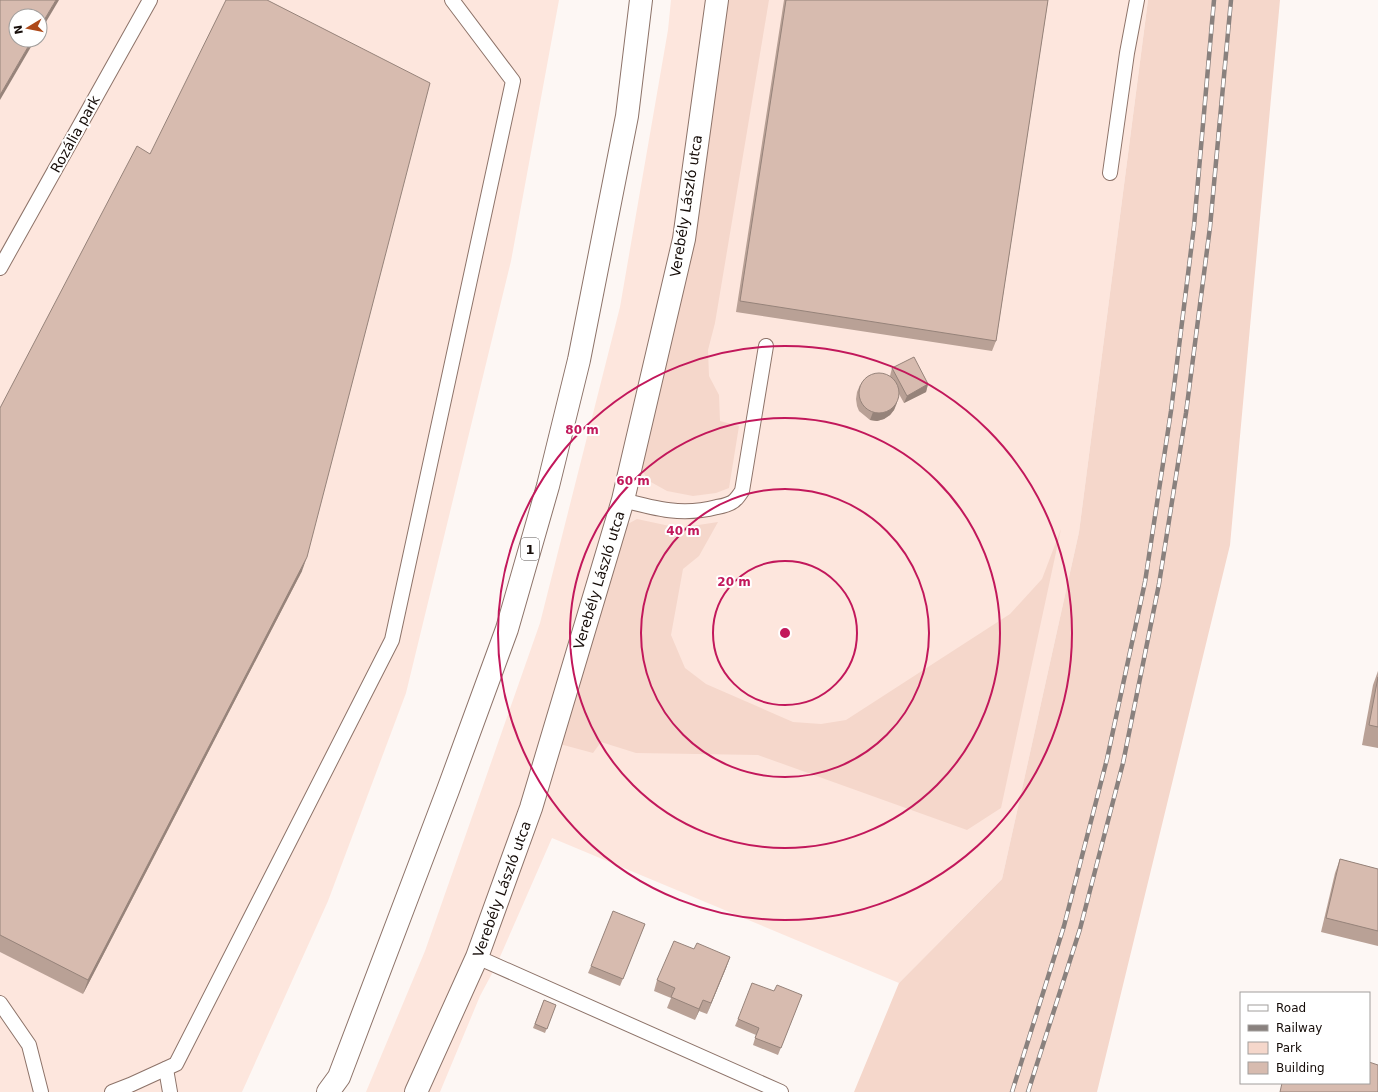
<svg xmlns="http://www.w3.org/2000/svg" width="1378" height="1092" viewBox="0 0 1378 1092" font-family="'DejaVu Sans',sans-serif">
<rect width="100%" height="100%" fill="#fdf7f4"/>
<g fill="#fde6dd" fill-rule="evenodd">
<path d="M0,0H559L511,261L406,693L328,901L242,1092H0ZM16,16H40V40H16Z"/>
<path d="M671,0H1148L1079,532L1002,879L899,983L552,838L496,966L480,996L440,1092H366L425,951L540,623L620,307L668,30Z"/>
</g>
<g fill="#f5d7cb">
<path d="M715,0H769L715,323L708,350L709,376L719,395L720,421L739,426L729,488L716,493L693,496L667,491L649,481L637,463Z"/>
<path d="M1148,0H1280L1230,545L1097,1092H854L899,983L1002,879L1079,532Z"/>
<path d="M637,519L679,528L718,522L699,556L683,569L671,635L685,668L706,684L793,722L821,724L846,720L1010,614L1042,579L1061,529L1001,808L967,830L758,755L636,753L601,742L593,753L545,740L613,532Z"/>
</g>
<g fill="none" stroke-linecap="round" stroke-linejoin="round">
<defs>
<g id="service">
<path d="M1110,173L1127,53L1137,0"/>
<path d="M0,268L150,0"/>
<path d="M623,500C656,509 683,516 717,507C723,506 732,504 736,499C738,497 740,494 742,491L766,346"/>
<path d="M477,957L781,1092"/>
<path d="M0,1003L29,1045L41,1092"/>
<path d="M166,1069L170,1092"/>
<path d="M112,1092L130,1085L176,1064L392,640L513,81L452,0"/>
</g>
<path id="minor" d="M416,1092L477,957L531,808L623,500L684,239L717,0"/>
<path id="primary" d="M328,1092L339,1077L448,790L507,629L548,486L579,360L627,116L641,0"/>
</defs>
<use href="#service" stroke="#8d7369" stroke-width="16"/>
<use href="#minor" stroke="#8d7369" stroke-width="24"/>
<use href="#primary" stroke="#8d7369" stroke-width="24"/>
<use href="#service" stroke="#fff" stroke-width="14"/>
<use href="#minor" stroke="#fff" stroke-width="22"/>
<use href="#primary" stroke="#fff" stroke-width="22"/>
<defs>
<g id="rail">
<path d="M1012,1092L1064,926L1107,759L1145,582L1171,411L1194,226L1214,0"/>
<path d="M1028,1092L1080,929L1123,763L1159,584L1186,413L1210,227L1231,0"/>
</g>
</defs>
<use href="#rail" stroke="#89817e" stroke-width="4.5"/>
<use href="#rail" stroke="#fff" stroke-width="3" stroke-dasharray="9" stroke-linecap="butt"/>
</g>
<g fill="#b9a196">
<path d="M784,0H1048L996,341L992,351L736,312Z"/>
<path d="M892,368L928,384L926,392L904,403L899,394L894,410L890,415L884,419L877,421L870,420L859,411L857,406L856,399L857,392L860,385L890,376Z"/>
<path d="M0,408L302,571L83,994L0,952Z"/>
<path d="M1378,671V748L1362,745L1373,685Z"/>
<path d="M1340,859L1378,869V946L1321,932L1335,873Z"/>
<path d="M645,924L620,986L588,973L591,966Z"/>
<path d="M694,949L730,957L726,968L707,1014L699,1011L695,1020L667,1008L671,998L654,991L657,980Z"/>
<path d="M774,991L802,995L778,1055L753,1045L756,1035L735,1026L738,1019Z"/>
<path d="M544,1000L556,1005L545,1033L533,1028Z"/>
</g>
<g fill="#96837a">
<path d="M56,0H59L40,32V27Z"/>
<path d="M32,40H35L0,100V95Z"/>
<path d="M928,384L926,392L904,403L907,396Z"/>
<path d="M897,403L894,410L890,415L884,419L877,421L870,420L873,412Z"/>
<path d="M307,557L302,571L83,994L88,980Z"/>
<path d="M730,957L726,968L707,1014L711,1003Z"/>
<path d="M703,1000L699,1011L695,1020L699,1009Z"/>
</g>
<g fill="#d7bbaf" stroke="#96837a">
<path d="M0,0H56L40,27V16H16V40H32L0,95Z"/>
<path d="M226,0H267L430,83L307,557L88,980L0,935V408L137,146L150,154Z"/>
<path d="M786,0H1048L996,341L740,301Z"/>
<path d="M914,357L928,384L907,396L892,368Z"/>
<circle cx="879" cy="393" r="20"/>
<path d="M1378,677V727L1369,725Z"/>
<path d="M1340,859L1378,869V931L1326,918Z"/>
<path d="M613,911L645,924L623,979L591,966Z"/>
<path d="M674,941L694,949L697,943L730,957L711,1003L703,1000L699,1009L671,997L675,988L657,980Z"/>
<path d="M752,983L774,991L777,985L802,995L781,1048L755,1038L759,1028L738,1019Z"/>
<path d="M544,1000L556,1005L547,1029L535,1024Z"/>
<path d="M1369,1062L1378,1065V1092H1280L1282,1083H1369Z"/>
</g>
<g fill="none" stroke="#c2185b" stroke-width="2">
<circle cx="785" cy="633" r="72"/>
<circle cx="785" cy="633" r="144"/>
<circle cx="785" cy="633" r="215"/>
<circle cx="785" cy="633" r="287"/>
</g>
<g text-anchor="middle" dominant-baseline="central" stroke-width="4" stroke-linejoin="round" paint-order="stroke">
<rect fill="#fff" stroke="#5b5552" stroke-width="1" x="521" y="538" width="18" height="22" rx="3"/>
<g font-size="13" font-weight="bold" fill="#150c08">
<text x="530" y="549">1</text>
</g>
<g font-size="14" fill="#150c08" stroke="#fff">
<text transform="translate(75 134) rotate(-61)">Rozália park</text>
<text transform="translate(686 206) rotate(-81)">Verebély László utca</text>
<text transform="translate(599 580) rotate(-73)">Verebély László utca</text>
<text transform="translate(502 889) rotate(-70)">Verebély László utca</text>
</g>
</g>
<circle cx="785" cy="633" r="6" fill="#c2185b" stroke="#fff" stroke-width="2"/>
<g font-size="12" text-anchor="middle" font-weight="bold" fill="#c2185b" stroke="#fff" stroke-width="4" stroke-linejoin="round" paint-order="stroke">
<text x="582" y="434">80 m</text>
<text x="633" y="485">60 m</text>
<text x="683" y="535">40 m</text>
<text x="734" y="586">20 m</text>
</g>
<rect x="1240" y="992" width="130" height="92" fill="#ffffff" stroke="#a19e9c"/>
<rect x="1248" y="1005" width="20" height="6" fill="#ffffff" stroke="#a19e9c"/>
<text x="1276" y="1012" font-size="12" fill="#150c08">Road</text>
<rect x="1248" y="1025" width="20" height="6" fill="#89817e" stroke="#a19e9c"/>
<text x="1276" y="1032" font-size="12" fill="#150c08">Railway</text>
<rect x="1248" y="1042" width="20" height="12" fill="#f5d7cb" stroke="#a19e9c"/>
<text x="1276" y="1052" font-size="12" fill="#150c08">Park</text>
<rect x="1248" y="1062" width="20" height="12" fill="#d7bbaf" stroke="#a19e9c"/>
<text x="1276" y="1072" font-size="12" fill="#150c08">Building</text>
<g transform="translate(28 28) rotate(260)"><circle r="19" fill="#ffffff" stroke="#a19e9c"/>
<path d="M0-3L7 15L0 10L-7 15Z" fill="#ae4919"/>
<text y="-6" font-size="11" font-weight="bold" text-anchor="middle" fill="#150c08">N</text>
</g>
</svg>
